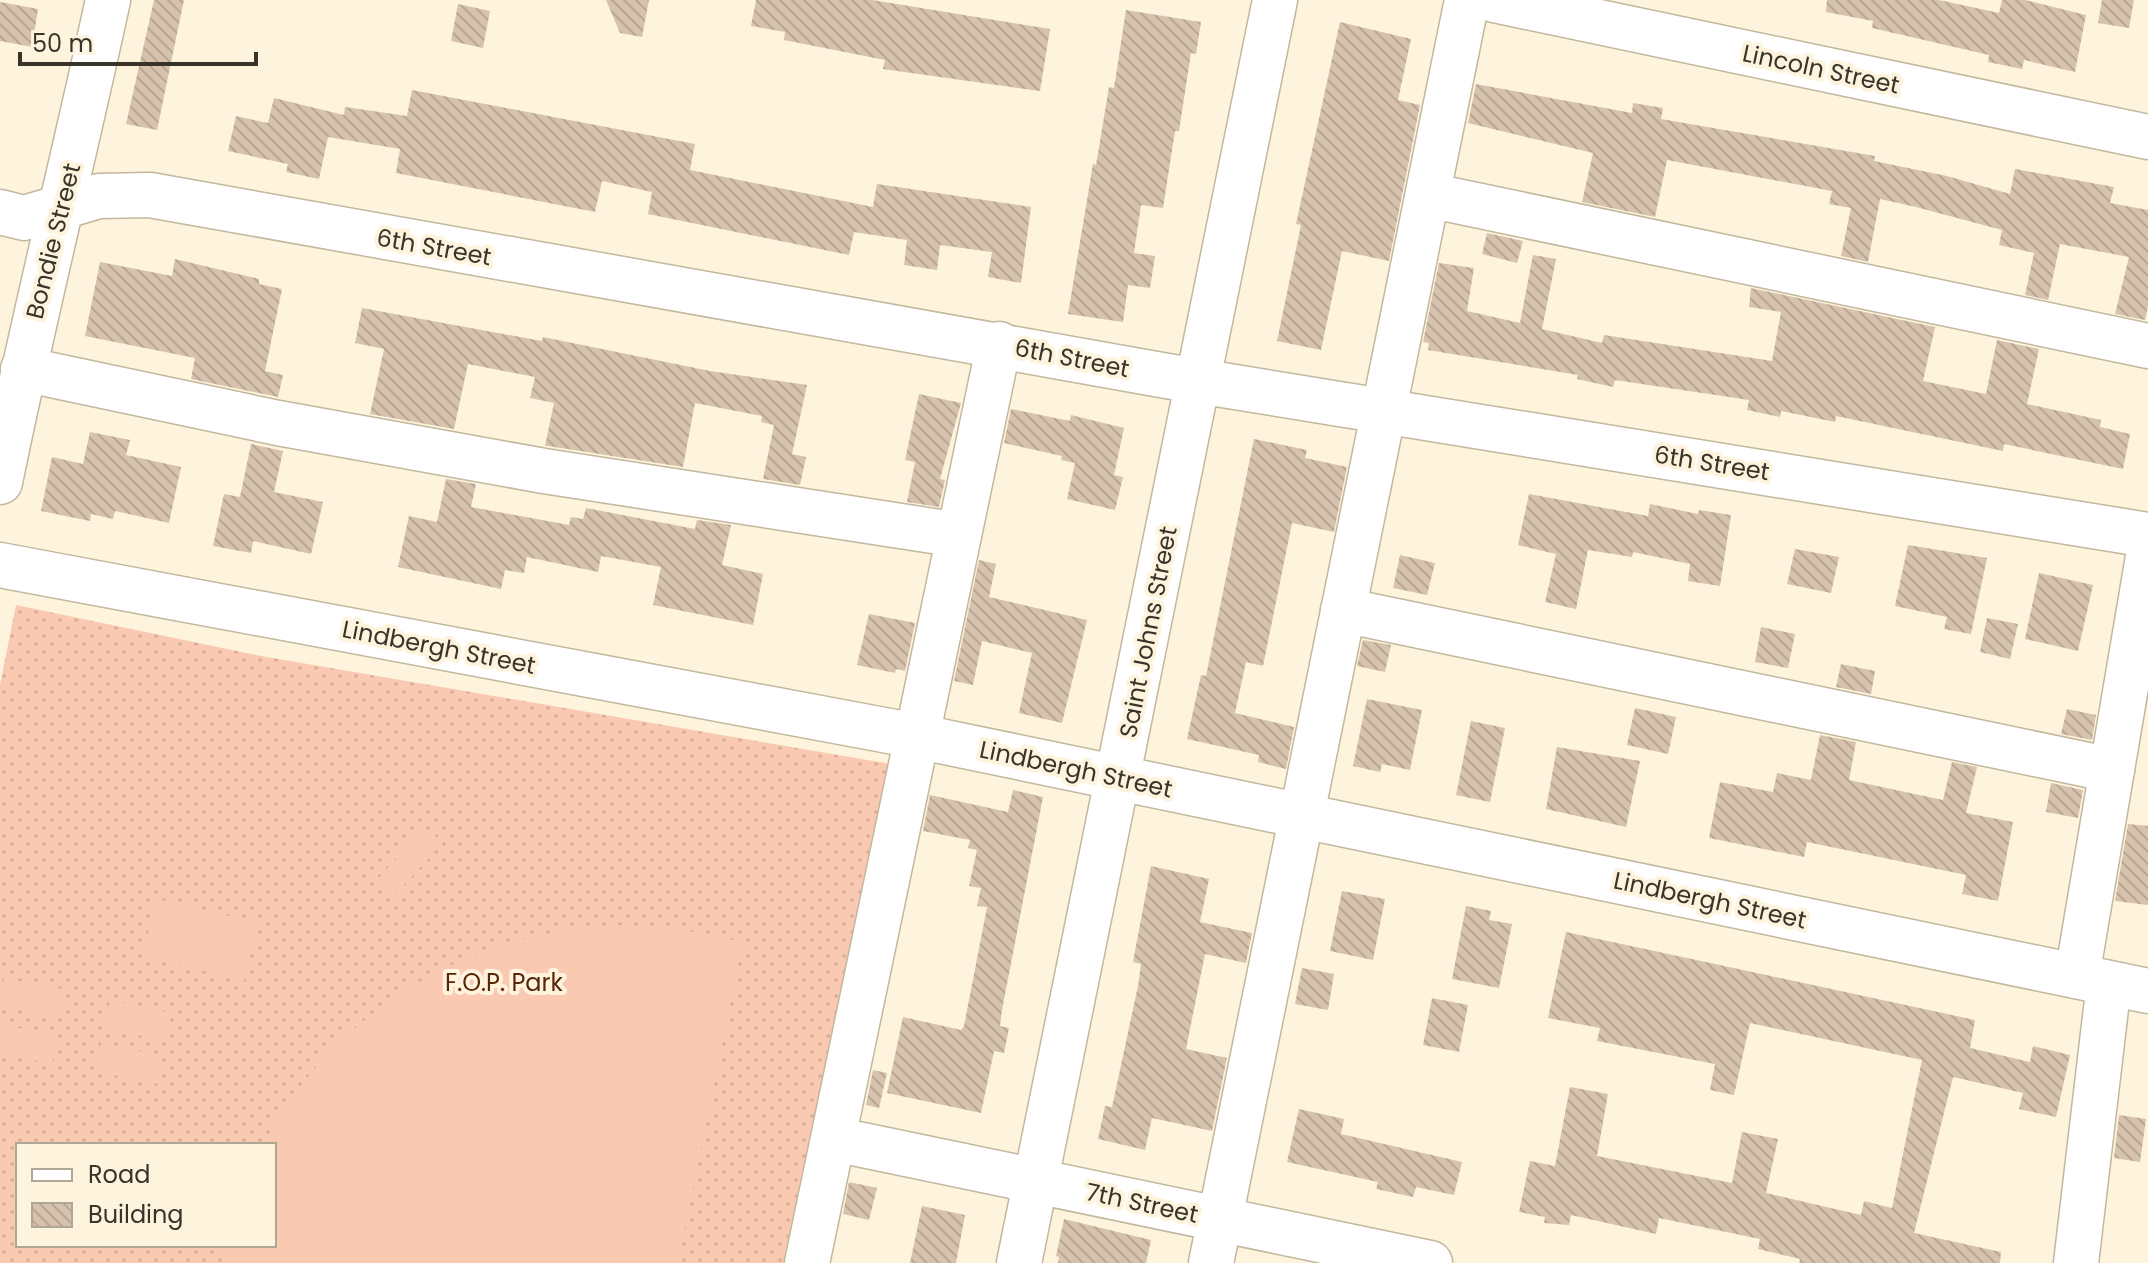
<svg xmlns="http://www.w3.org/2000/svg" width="2148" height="1263" viewBox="0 0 2148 1263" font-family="Poppins,sans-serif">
<defs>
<pattern id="grass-dots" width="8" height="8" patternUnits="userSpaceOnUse" patternTransform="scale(2)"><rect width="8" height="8" fill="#fac9b1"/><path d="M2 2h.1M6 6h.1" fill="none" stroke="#d7ad98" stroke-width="1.8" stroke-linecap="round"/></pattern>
<pattern id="building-back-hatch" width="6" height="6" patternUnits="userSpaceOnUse" patternTransform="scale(2)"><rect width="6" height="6" fill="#d7c2ad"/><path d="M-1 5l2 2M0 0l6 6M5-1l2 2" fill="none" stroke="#b9a795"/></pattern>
</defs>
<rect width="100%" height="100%" fill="#fef4de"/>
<path fill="url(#grass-dots)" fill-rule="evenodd" d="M16,605L261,656L920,769L817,1263H0V685ZM18,1145H274V1245H18Z"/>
<g fill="#fac9b1">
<path d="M425,827L443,843L392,898L375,882Z"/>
<path d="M157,899L258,923L244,981L142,956Z"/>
<path d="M620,925L668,927L743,942L678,1263H223L227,1245H274V1145H263C334,1010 469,931 620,925Z"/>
<path d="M4,978L67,990L61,1019L0,1006Z"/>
<path d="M110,1000L172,1013L166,1041L104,1028Z"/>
<path d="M0,1024L58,1036L52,1064L0,1053Z"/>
<path d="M101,1043L163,1056L157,1084L95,1071Z"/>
</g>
<g fill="url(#building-back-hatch)">
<path d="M154,0H184L157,130L126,124Z"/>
<path d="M606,0H649L642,37L620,33Z"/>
<path d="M756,0H872L1050,29L1040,91L883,69L885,60L784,40L785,32L751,26Z"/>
<path d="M1827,0H1939L1999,13L2002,0H2025L2086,15L2075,72L2024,60L2022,69L1988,62L1989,55L1872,28L1873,21L1826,12Z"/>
<path d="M2102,0H2134L2129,28L2098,23Z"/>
<path d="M0,2L38,9L32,47L0,41Z"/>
<path d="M458,4L490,11L483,48L451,41Z"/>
<path d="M1126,10L1201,22L1196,54L1191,53L1179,131H1175L1163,208L1141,205L1134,253L1155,256L1150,288L1128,285L1123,322L1068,314L1093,164L1096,165L1109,87L1114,88Z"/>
<path d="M1340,22L1411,39L1398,100L1420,105L1389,261L1342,251L1321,350L1277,341L1301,225L1296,224Z"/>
<path d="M1476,84L1632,113L1633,103L1663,108L1661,119L1875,156L1874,161L1947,176L2010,194L2015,169L2114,187L2110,203L2148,210V307L2145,320L2115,314L2129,257L2060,244L2048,300L2025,295L2034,253L1999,245L2002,230L1916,207L1880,199L1868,262L1841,256L1851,208L1829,204L1832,191L1667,160L1655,217L1582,202L1593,153L1468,123Z"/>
<path d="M412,90L695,144L690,170L873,207L877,184L1031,207L1021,283L988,277L992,252L940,245L937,270L904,265L907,240L854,232L849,255L648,214L652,192L602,181L595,212L396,173L400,149L328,137L319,179L286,172L288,164L228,151L236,116L268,123L274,98L344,115L345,107L407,116Z"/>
<path d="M1487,233L1523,241L1517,263L1482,254Z"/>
<path d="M1533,255L1556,259L1542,329L1602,343L1604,335L1772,361L1781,312L1749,307L1751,288L1935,327L1923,381L1986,394L1997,340L2039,349L2027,404L2101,420L2100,427L2130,434L2123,469L2004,444L2003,451L1836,416L1835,422L1781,411L1780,417L1747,410L1749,400L1615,380L1613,387L1577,379L1578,375L1428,350L1429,343L1423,342L1439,263L1474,268L1467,311L1520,323Z"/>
<path d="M175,259L259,279V284L282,289L265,371L283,375L278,397L191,379L195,358L85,336L100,262L172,276Z"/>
<path d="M362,308L542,341L543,337L710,371L807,385L792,454L806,457L800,485L763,479L774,425L761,422L762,416L695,403L683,467L548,446H545L554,403L530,398L535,377L468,364L454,429L370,414L384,349L355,343Z"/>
<path d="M919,394L961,403L940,479L945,480L939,507L907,502L915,462L905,460Z"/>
<path d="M1011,409L1070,421L1071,415L1124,428L1114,475L1123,477L1115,510L1067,499L1075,463L1061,460L1062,456L1004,443Z"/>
<path d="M90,432L130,440L126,455L181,467L169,523L115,511L113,519L91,514L90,521L41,511L52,457L83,464Z"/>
<path d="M1254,439L1307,450L1305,458L1347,467L1334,532L1292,523L1263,666L1246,662L1235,713L1294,727L1286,769L1258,762L1259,755L1187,739L1201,675L1206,676Z"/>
<path d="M251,444L283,451L274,492L323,502L311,554L253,541L251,553L213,546L224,494L240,497Z"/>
<path d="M446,479L476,484L471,507L569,525L571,517L583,519L586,508L695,529L697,520L731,525L722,565L763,574L753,625L653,605L661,567L601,556L598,572L527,557L524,573L505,570L501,589L398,567L409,516L437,522Z"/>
<path d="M1529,494L1648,516L1650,504L1698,514L1699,510L1731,515L1720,586L1688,581L1690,564L1633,552L1632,557L1588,550L1576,609L1545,602L1556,554L1518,545Z"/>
<path d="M1908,545L1987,558L1971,634L1944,629L1947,617L1895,606Z"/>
<path d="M1795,549L1839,557L1831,593L1787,584Z"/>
<path d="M1400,555L1435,563L1427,595L1393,588Z"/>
<path d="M979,560L996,564L989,597L1087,620L1062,723L1019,713L1032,653L982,641L973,685L954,681Z"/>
<path d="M2039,573L2093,585L2078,651L2025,639Z"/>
<path d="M869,614L915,623L905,671L896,669L895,673L857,665Z"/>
<path d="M1987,618L2018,624L2010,659L1980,652Z"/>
<path d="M1761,627L1795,634L1788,668L1755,662Z"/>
<path d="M1363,640L1391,645L1385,672L1357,666Z"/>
<path d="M1841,664L1875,671L1871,694L1836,687Z"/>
<path d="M1367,699L1422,710L1410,770L1382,764L1380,772L1353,766Z"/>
<path d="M1635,708L1676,717L1668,754L1627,745Z"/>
<path d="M2067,709L2096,715L2092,740L2061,734Z"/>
<path d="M1471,721L1505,728L1490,802L1456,795Z"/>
<path d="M1820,735L1856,742L1849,780L1943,800L1952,762L1977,767L1966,813L2013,822L1998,901L1962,894L1966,875L1807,842L1804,857L1709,838L1720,782L1773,792L1777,773L1811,780Z"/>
<path d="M1557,747L1640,761L1626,827L1546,809Z"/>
<path d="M2051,783L2083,790L2078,818L2046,812Z"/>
<path d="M1013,790L1043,797L1002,1010L1000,1026L1009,1028L1004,1053L994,1051L981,1113L887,1093L903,1017L961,1030L964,1026L987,907L977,906L981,888L969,886L977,850L968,848L970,840L923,831L930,795L1008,812Z"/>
<path d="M2128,824L2148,826V905L2115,901Z"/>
<path d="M1151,866L1209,879L1200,922L1252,933L1246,963L1205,954L1186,1049L1227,1058L1212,1131L1152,1118L1145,1150L1098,1139L1105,1106L1112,1107L1138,986L1141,964L1133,962Z"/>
<path d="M1342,891L1385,899L1373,960L1330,951Z"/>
<path d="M1466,906L1491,911L1489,920L1512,924L1499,988L1452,979Z"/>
<path d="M1566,932L1975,1020L1970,1048L2030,1062L2033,1046L2070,1055L2056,1117L2019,1109L2023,1093L1953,1077L1914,1233L2001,1252L2000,1263H1799L1800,1259L1758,1249L1760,1239L1659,1218L1656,1234L1571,1215L1569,1225L1544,1223L1545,1217L1519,1212L1530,1161L1555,1166L1570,1087L1608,1094L1597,1156L1732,1183L1742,1132L1778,1139L1766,1193L1861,1215L1864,1201L1892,1208L1922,1060L1750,1023L1734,1095L1710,1090L1715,1064L1597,1041L1600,1028L1548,1018Z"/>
<path d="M1302,968L1334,974L1328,1010L1295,1004Z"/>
<path d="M1432,998L1468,1005L1459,1052L1423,1045Z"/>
<path d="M873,1070L887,1073L879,1108L866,1105Z"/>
<path d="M1299,1109L1344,1119L1341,1134L1462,1162L1454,1195L1416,1187L1413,1197L1376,1189L1378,1182L1287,1162Z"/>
<path d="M2119,1115L2146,1119L2140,1162L2114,1158Z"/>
<path d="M849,1182L877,1188L869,1220L843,1214Z"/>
<path d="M922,1206L965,1215L956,1263H910Z"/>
<path d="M1064,1219L1151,1240L1146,1263H1058L1059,1257L1056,1256Z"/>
</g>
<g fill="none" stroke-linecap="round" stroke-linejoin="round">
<defs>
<g id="minor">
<path d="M1494,0L2148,137"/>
<path d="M1428,195L2148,346"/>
<path d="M0,212L24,218L99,196L150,195L1167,376L2148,535"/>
<path d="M23,369L278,423L544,471L959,535"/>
<path d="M0,482C33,320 73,161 108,0"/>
<path d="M0,565L916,736L2148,991"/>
<path d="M1343,610L2112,770"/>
<path d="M2077,976L2148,557"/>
<path d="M853,1143L1430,1263"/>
<path d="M807,1263L999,344"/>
<path d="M1019,1263L1275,0"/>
<path d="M1211,1263L1467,0"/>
<path d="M2076,1263L2109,983"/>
</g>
</defs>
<use href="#minor" stroke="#c3b79d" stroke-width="47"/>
<use href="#minor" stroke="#fff" stroke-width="44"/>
</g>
<g text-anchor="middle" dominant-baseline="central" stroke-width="8" stroke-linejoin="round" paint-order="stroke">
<g font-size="24" fill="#39342a" stroke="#fef4de">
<text transform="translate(1821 69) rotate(12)">Lincoln Street</text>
<text transform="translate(53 241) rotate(-76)">Bondie Street</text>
<text transform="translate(434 247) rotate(10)">6th Street</text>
<text transform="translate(1072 358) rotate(11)">6th Street</text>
<text transform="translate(1712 463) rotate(9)">6th Street</text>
<text transform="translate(1148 632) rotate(-79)">Saint Johns Street</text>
<text transform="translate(439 647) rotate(11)">Lindbergh Street</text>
<text transform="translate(1076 769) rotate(12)">Lindbergh Street</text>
<text transform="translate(1710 900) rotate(12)">Lindbergh Street</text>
<text transform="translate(1142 1203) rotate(12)">7th Street</text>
</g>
<g font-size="24" fill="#572507" stroke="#fef4de">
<text x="504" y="982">F.O.P. Park</text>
</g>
</g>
<rect x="16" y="1143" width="260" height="104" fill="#fef4de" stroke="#afa796" stroke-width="2"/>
<rect x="32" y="1169" width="40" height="12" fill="#ffffff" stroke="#afa796" stroke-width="2"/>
<text x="88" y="1183" font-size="24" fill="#39342a">Road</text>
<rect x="32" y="1203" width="40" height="24" fill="url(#building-back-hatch)" stroke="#afa796" stroke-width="2"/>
<text x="88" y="1223" font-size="24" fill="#39342a">Building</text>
<path d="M20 52v12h236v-12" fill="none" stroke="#39342a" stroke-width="4"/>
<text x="32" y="52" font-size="24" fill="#39342a" stroke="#fef4de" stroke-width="6" paint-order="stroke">50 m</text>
</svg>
